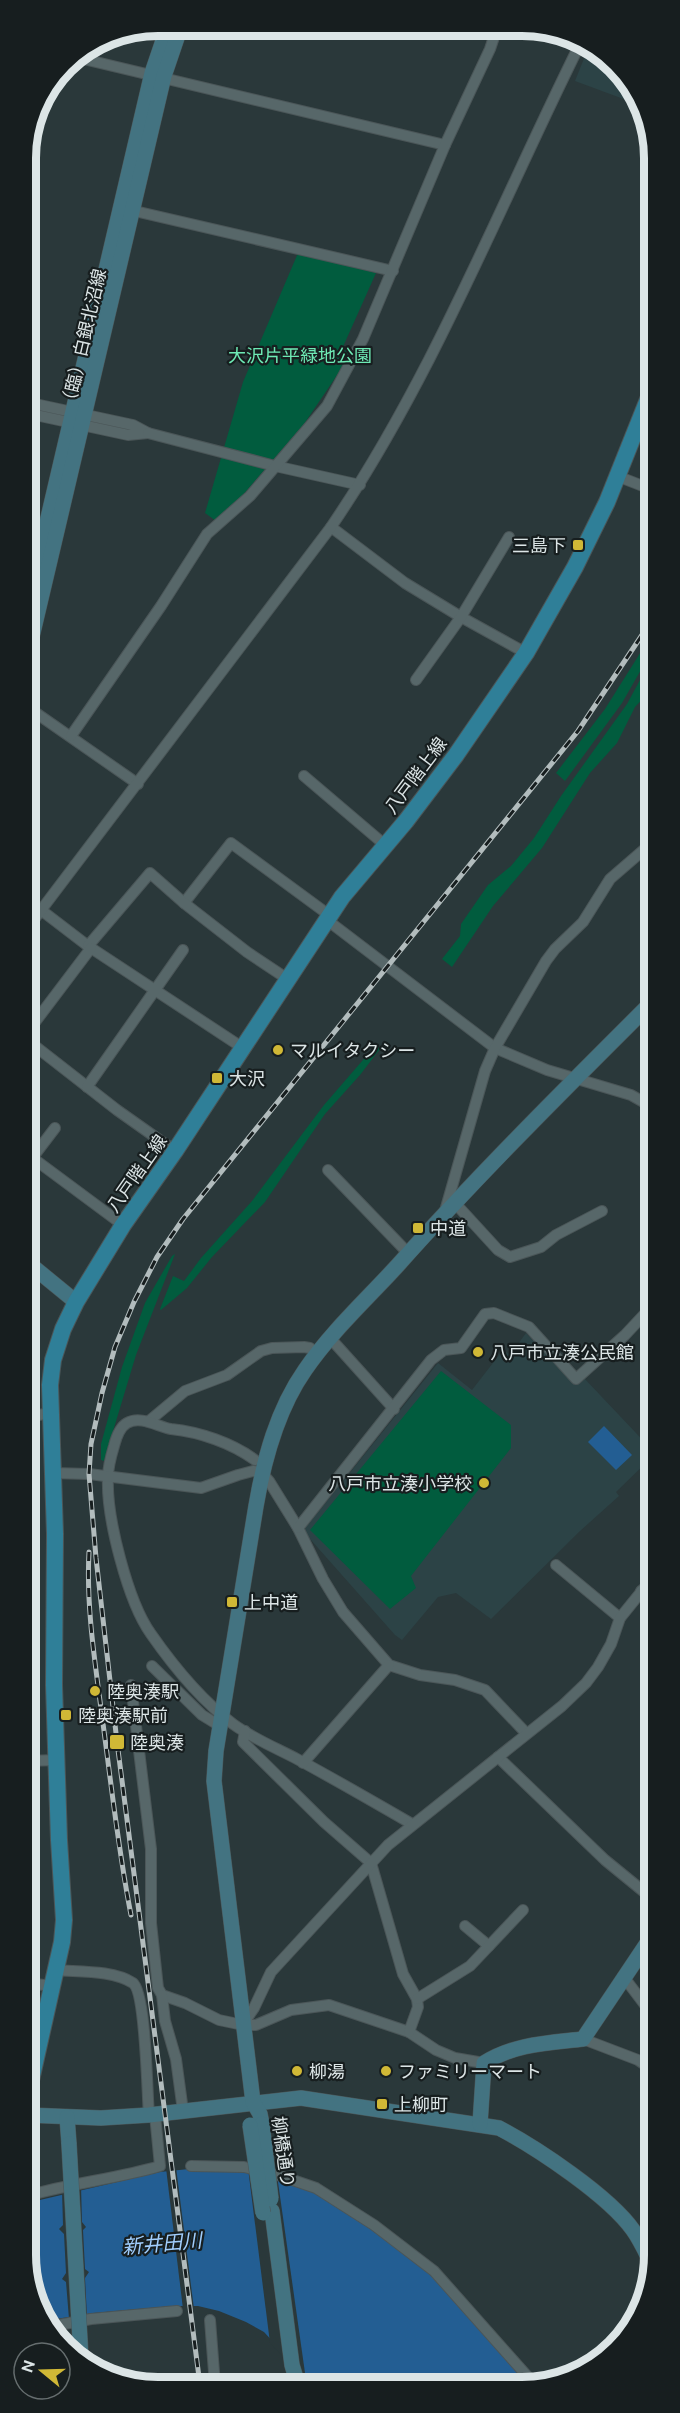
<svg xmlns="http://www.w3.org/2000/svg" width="680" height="2413" viewBox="0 0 680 2413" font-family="Ubuntu,'Noto Sans JP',sans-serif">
<rect width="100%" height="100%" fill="#2a383a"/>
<g fill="#2c4346">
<path d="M587,51L621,70L637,104L575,81Z"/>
<path d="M526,1333L575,1385L583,1377L654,1452V1455L616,1492L619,1496L580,1531L491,1619L456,1593L438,1597L402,1640L395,1635L303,1531L438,1363L472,1390L503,1350L510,1355Z"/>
</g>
<g fill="#015c3e">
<path d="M298,253L376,273L342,349L352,353L304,424L229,511L216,521L205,513L243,382Z"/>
<path d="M654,631V647L622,703L565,781L556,773L605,709Z"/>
<path d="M654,654V687L635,707L617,743L590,773L542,848L493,906L452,967L442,959L460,936L461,924L488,885L511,866L534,838L561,796L627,704Z"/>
<path d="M383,1045L360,1075L325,1114L265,1202L212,1257L187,1288L161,1310L160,1309L173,1276L184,1281L201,1258L252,1201L324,1105L369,1053Z"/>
<path d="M175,1254L136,1355L104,1461L101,1460V1444L122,1367L145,1303L172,1256Z"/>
<path d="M441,1371L511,1425V1448L411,1576L416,1588L390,1609L310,1530Z"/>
</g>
<g fill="#235e93">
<path d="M604,1426L632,1455L616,1470L588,1442Z"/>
<path d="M189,2169L241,2170L315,2191L420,2263L529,2386H314L264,2332L246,2322L219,2311L198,2306H172L93,2313L50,2320L27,2273V2203L160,2172Z"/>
</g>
<g fill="#2a383a">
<path d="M176,2167L194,2309H183L166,2168Z"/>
<path d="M248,2168L277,2175L306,2380L270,2343Z"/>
<path d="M81,2186L82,2222L86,2227L83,2230L85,2269L89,2272L85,2278L87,2316L69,2319L66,2282L62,2279L66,2273L64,2234L59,2229L63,2225L62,2191Z"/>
</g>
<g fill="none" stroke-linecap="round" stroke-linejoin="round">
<defs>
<g id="street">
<path d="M75,57L445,145"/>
<path d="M126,209L393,271"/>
<path d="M26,402L133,425L148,433L128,435L26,413"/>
<path d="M148,433L275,466L360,485"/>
<path d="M617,476L653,490"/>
<path d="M331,527L405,583L461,617L526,653"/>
<path d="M416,680L461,617L509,537"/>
<path d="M26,706L138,784"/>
<path d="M71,736L161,606L207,534L250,496L327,406L363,339L445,145L490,49L497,28"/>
<path d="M304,776L385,845"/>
<path d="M184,903L231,843L329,915"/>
<path d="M41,910L88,946L243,1048"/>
<path d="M327,920L495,1048L547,1070L631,1095L654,1108"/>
<path d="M26,930L331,527C433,377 499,207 579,46"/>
<path d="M88,946L150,873L184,903L247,952L289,980"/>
<path d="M26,1034L91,948"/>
<path d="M26,1039L117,1110L175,1151"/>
<path d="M87,1087L183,950"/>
<path d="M26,1153L123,1225"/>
<path d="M26,1166L55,1128"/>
<path d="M328,1170L408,1253"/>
<path d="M454,1202L498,1250L510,1257L541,1247L556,1235L602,1211"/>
<path d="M445,1211L485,1071L495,1048L546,961L555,949L583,922L610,879L647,847L654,836"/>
<path d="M646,1253L654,1245"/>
<path d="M331,1339L394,1409"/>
<path d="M26,1417L51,1413"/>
<path d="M149,1421L185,1391L227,1375L261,1351L272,1348L304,1347L310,1348L318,1354"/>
<path d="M255,1460C232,1443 200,1432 171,1429C158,1427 141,1415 127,1423C120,1427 116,1438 114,1446C111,1456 108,1467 108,1477C106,1517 128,1602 151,1634C174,1667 201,1700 233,1724C252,1738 276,1748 297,1759C336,1780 374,1802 412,1824"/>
<path d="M53,1473L89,1474L201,1488L238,1475L253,1471L261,1472L269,1481L298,1528L323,1579L343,1612L389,1665L420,1675L455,1680L485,1690L526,1733"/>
<path d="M298,1528L431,1360L444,1350L461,1348L485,1314L494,1313L529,1327L576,1379L625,1335L654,1304"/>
<path d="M556,1565L620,1618"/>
<path d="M641,1591L654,1600"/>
<path d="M152,1666L202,1715L220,1726"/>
<path d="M131,1685L151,1849V1923L158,1988L162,1995L185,2003L219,2020L243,2025H256L291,2010L329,2005L409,2032L436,2050L455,2058L484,2063"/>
<path d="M245,1731L243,1742L324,1822L371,1863L403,1974L417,1999L418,2007L409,2032"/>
<path d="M498,1757L605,1860L654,1900"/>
<path d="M26,1761L57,1760"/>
<path d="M303,1763L389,1665"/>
<path d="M465,1926L489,1946"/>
<path d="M56,1970C79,1972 113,1970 133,1983C146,1993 147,2094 149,2115"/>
<path d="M623,1976L648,2009L654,2022"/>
<path d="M27,1983L52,1986"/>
<path d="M162,1995L165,2021L176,2059L183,2111"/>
<path d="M417,1999L470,1966L523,1910"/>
<path d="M243,2024L254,2008L271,1972L388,1845L562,1706L586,1683L598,1667L611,1644L620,1618L654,1576"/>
<path d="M583,2039L638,2060L654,2071"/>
<path d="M191,2166L244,2167L281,2176L316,2188L374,2225L434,2271L536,2386"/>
<path d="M27,2196C71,2183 116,2179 160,2166L155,2115"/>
<path d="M210,2320L215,2385"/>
<path d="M53,2326L91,2319L177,2311"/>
</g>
<g id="secondary">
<path d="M26,612L152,73L168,26"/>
<path d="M26,662L164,76L181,26"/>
<path d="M26,1261L76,1302"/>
<path d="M27,2115L101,2118L149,2115L301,2098L499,2128C537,2148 609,2196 633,2230C641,2241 647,2255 653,2267"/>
<path d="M67,2117L69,2144"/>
<path d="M262,2124L260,2114L253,2102L214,1781L216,1751L256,1506C264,1459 277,1410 305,1370C331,1332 367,1299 398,1265C480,1173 567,1087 654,1000"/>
<path d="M480,2124L484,2063C514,2044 548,2043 583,2039L654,1933"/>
<path d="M272,2211L292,2365L298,2385"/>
</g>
<path id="primary" d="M27,2098L62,1942L64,1920L59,1840L54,1685L55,1534L50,1385L53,1360L63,1329L76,1302L123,1225L175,1151L342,897L406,821L456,755L526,653L575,567L607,502L653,387"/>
</defs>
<use href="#street" stroke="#4b5658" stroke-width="12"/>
<use href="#secondary" stroke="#4b5658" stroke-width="16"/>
<use href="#primary" stroke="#4b5658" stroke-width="18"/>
<use href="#street" stroke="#576769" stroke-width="10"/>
<use href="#secondary" stroke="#437381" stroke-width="15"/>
<use href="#primary" stroke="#2f7f98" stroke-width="16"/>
<defs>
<g id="rail">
<path d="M89,1552C86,1606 95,1662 102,1716C111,1782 118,1849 131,1915"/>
<path d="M200,2385L117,1742L96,1558L89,1474L91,1444L102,1393L115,1347L134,1302L157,1257L183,1219L578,731L654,617"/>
</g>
</defs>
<use href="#rail" stroke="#b2bcbd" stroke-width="5"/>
<use href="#rail" stroke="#171e1f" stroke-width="3" stroke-dasharray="9" stroke-linecap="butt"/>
<defs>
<g id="secondary-bridge">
<path d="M262,2124L271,2199"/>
<path d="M250,2125L263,2213"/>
<path d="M69,2144L81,2358"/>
</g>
</defs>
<use href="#secondary-bridge" stroke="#4b5658" stroke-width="16" stroke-linecap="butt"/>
<use href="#secondary-bridge" stroke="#437381" stroke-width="15"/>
</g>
<g fill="#d0b836" stroke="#171e1f" stroke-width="2">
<rect x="572" y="539" width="12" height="12" rx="3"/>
<circle cx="278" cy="1050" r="6"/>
<rect x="211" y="1072" width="12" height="12" rx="3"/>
<rect x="412" y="1222" width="12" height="12" rx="3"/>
<circle cx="478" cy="1352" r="6"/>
<circle cx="484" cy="1483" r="6"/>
<rect x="226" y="1596" width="12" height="12" rx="3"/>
<circle cx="95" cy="1691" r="6"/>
<rect x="60" y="1709" width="12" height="12" rx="3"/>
<rect x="109" y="1734" width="16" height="16" rx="3"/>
<circle cx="297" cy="2071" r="6"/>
<circle cx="386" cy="2071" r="6"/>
<rect x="376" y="2098" width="12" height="12" rx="3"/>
</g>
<g text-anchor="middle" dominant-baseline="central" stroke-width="4.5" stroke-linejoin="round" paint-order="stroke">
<g font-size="18" fill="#dce5e6" stroke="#171e1f">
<text transform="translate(83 339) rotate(-77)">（臨）白銀北沼線</text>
<text transform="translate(415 775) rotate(-53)">八戸階上線</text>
<text transform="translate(136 1173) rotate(-55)">八戸階上線</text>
<text transform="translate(284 2152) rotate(82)">柳橋通り</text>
</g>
<g font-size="18" fill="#6eeab5" stroke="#171e1f">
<text x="300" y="355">大沢片平緑地公園</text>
</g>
<g font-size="18" fill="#dce5e6" stroke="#171e1f" text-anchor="start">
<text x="566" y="545" text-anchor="end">三島下</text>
<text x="290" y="1050">マルイタクシー</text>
<text x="229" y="1078">大沢</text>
<text x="430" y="1228">中道</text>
<text x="490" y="1352">八戸市立湊公民館</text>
<text x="472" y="1483" text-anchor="end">八戸市立湊小学校</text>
<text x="244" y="1602">上中道</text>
<text x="107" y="1691">陸奥湊駅</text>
<text x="78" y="1715">陸奥湊駅前</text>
<text x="130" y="1742">陸奥湊</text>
<text x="309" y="2071">柳湯</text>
<text x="398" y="2071">ファミリーマート</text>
<text x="394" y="2104">上柳町</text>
</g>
<g font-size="20" font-style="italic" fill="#a1cefd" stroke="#171e1f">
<text transform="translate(162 2243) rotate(-5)">新井田川</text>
</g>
</g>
<path d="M0 0H680V2413H0ZM158 36H522A122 122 0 0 1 644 158V2255A122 122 0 0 1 522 2377H158A122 122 0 0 1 36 2255V158A122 122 0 0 1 158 36Z" fill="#171e1f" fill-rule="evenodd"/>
<path fill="none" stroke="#dce5e6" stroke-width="8" d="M158 36H522A122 122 0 0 1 644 158V2255A122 122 0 0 1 522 2377H158A122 122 0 0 1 36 2255V158A122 122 0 0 1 158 36Z"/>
<g transform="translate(42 2371) rotate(289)"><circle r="28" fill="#171e1f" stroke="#666e6f" stroke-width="1.5"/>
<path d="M0-4.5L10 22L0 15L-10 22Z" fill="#d0b836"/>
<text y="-9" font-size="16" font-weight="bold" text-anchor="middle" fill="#dce5e6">N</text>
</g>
</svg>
